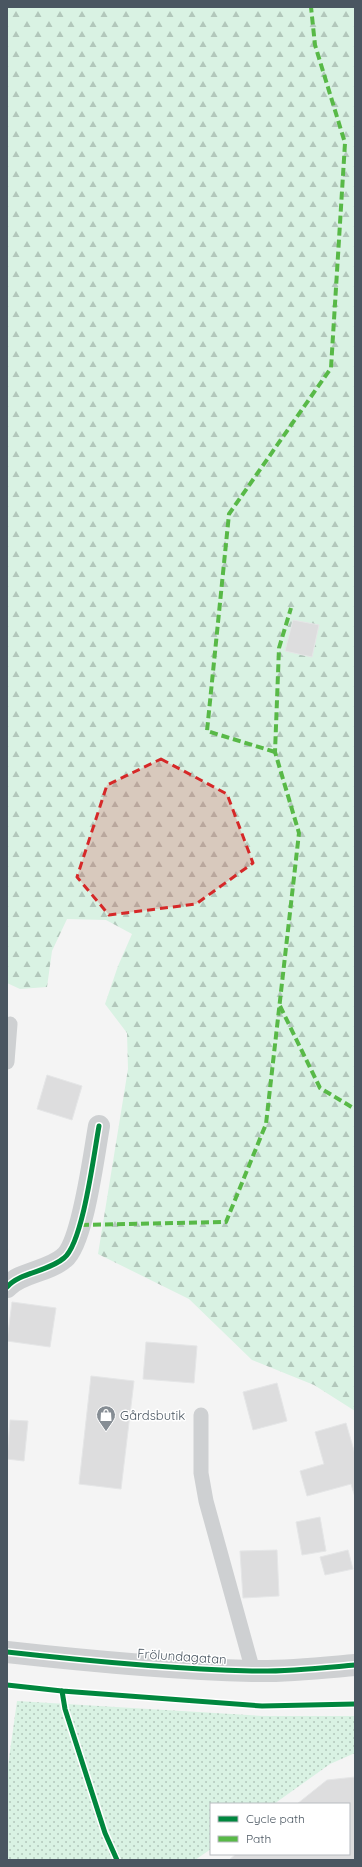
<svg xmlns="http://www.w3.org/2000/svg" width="362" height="1867" viewBox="0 0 362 1867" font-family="Quicksand,sans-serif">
<defs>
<pattern id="grass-dots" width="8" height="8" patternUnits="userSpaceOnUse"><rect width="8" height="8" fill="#d9f2e3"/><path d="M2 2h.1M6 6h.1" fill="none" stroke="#b2c7bb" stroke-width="1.8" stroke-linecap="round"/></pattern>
<pattern id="forest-firs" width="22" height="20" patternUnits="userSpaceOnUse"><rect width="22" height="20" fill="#d9f2e3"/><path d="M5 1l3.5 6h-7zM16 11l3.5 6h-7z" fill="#b2c7bb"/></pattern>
</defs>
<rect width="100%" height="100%" fill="#f4f4f4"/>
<path fill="url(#grass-dots)" d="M17,1701L263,1716H355V1753L330,1764L274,1804H211V1849L195,1860H7V1773Z"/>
<path fill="url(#forest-firs)" d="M7,7H355V1411L314,1385L252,1360L189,1299L98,1254L128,1069L127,1033L105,1004L118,966L132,934L106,920L67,919L52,951L47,987L20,989L7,983Z"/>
<g fill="#ddddde" stroke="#e5e6e7">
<path d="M293,620L319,625L312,657L285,651Z"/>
<path d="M47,1075L82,1086L72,1120L37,1109Z"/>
<path d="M12,1302L56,1308L50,1347L7,1341Z"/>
<path d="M146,1342L197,1346L194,1383L143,1379Z"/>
<path d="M91,1376L134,1381L121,1489L79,1484Z"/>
<path d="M277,1383L287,1421L253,1430L243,1392Z"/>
<path d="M10,1420L28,1421L24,1461L7,1459Z"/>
<path d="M346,1423L355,1454V1497L351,1484L307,1496L300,1471L324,1464L315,1432Z"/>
<path d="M320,1517L326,1551L302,1555L296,1522Z"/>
<path d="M277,1550L279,1596L243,1598L240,1551Z"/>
<path d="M348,1550L353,1569L325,1575L320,1557Z"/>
<path d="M355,1777V1860H229L236,1854H349V1804H297L327,1780Z"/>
</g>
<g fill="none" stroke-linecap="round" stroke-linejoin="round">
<g stroke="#ced0d2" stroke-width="15">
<path d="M7,1062L10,1024"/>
<path d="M201,1415V1473L206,1501L253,1671"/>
</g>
<g stroke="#ced0d2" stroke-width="22">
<path d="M7,1287C20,1272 48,1272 64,1258C83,1243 94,1153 99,1126"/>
<path d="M7,1652C88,1661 170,1669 252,1671C286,1672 321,1668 355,1665"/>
</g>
<g stroke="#58b947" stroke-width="4" stroke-dasharray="8 4" stroke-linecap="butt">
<path d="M275,752L207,731L229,514L331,368L345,143L315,45L311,7"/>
<path d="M280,1006L320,1088L355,1109"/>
<path d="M81,1225L226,1222L266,1124L299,833L275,752L279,648L291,608"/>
</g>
<defs>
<g id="cycleway">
<path d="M7,1287C20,1272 48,1272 64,1258C83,1243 94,1153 99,1126"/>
<path d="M7,1652C88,1661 170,1669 252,1671C286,1672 321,1668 355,1665"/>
<path d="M7,1685L62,1691L262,1706L355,1704"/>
<path d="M62,1691L65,1709L105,1833L117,1860"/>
</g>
</defs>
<use href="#cycleway" stroke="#fff" stroke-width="8"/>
<use href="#cycleway" stroke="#00873e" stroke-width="5"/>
</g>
<path fill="#d62828" fill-opacity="0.2" stroke="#d62828" stroke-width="3" stroke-dasharray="8 5" stroke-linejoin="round" d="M161,759L227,794L253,863L196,904L109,915L77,877L107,785Z"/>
<defs>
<symbol id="shop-pin" viewBox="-11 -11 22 30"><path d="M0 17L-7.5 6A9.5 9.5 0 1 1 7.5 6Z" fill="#868d94" stroke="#fff"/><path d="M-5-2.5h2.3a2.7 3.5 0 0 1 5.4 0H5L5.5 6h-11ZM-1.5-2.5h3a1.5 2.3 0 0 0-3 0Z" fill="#fff"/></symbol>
</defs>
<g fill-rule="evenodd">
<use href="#shop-pin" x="95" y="1404" width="22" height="30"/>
</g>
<g text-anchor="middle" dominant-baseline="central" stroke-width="3" stroke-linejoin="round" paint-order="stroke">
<g font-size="13" fill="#4a5661" stroke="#fff" text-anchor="start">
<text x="120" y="1415">Gårdsbutik</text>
</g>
<g font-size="13" fill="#4a5661" stroke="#fff">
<text transform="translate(182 1656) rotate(4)">Frölundagatan</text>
</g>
</g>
<rect width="362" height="1867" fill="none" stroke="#4a5661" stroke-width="16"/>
<rect x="210" y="1803" width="140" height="52" fill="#ffffff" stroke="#b7bbc0"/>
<rect x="218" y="1816" width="20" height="6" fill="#00873e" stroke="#b7bbc0"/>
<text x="246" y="1823" font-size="12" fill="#4a5661">Cycle path</text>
<rect x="218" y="1836" width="20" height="6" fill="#58b947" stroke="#b7bbc0"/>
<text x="246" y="1843" font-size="12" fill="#4a5661">Path</text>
</svg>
